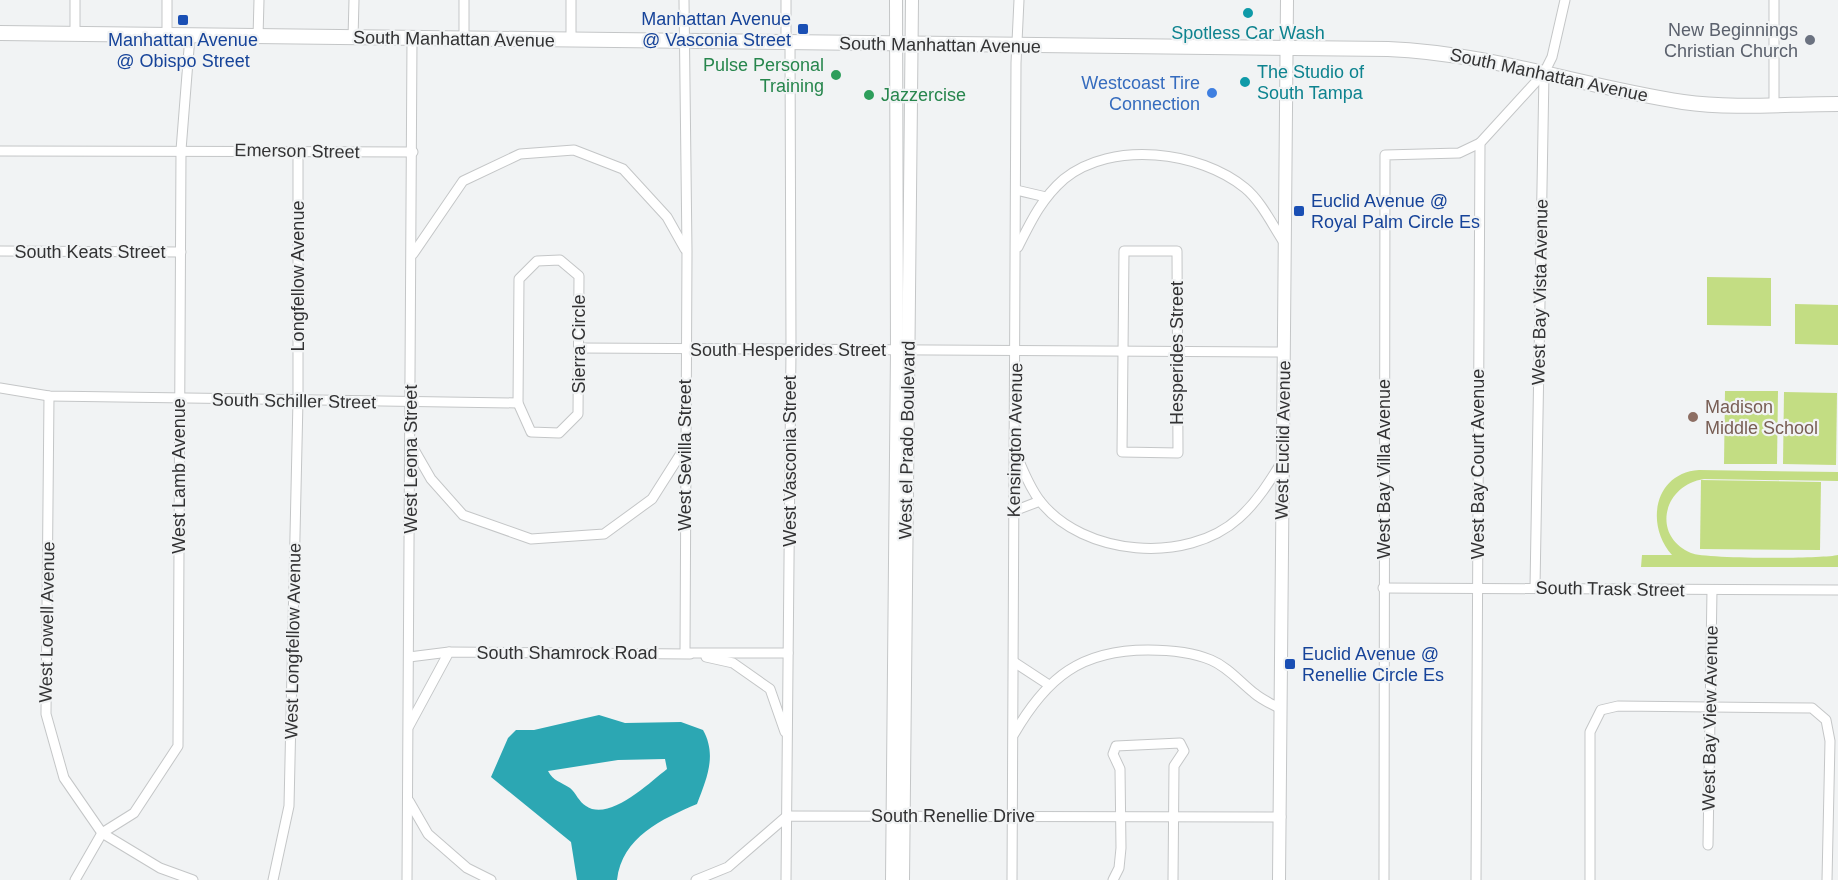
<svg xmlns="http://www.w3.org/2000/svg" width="1838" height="880" viewBox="0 0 1838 880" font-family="Helvetica,sans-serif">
<rect width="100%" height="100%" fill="#f1f3f4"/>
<g fill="#c3dd83">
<path d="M1707,277L1771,278V326L1707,325Z"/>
<path d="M1795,304L1838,305V345L1795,344Z"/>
<path d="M1725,391H1778L1777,464H1724Z"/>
<path d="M1784,392L1837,393L1836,465L1783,464Z"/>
<path d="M1699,470L1838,472V481L1704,479C1663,485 1651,536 1691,553C1704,559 1822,559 1838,555V567H1641L1642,555H1672C1645,525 1654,473 1699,470Z"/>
<path d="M1701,480L1821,482L1820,550L1700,549Z"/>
</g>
<path fill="#2ca7b3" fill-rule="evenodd" d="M599,715L625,723L681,722L703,730C717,755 707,778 697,804C662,819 622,837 617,880H577L571,842L491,777L508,738L516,730H534ZM665,759L667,769C649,783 609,822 586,806C579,802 576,793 570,788C561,782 553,781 548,771L618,760Z"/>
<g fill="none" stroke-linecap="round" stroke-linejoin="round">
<defs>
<g id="minor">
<path d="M684,0L687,251L685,653H788"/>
<path d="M1774,0V104"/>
<path d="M75,34V0"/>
<path d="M167,35V0"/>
<path d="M258,37L259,0"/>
<path d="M353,38L354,0"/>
<path d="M464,39V0"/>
<path d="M571,40V0"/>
<path d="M786,43V0"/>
<path d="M0,151L413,152"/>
<path d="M1016,190L1046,197"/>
<path d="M1018,247C1031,221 1042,198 1064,179C1112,140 1200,151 1245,188C1261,201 1273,226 1285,244"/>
<path d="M0,251L181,252"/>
<path d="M1124,251H1177L1178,453L1122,452Z"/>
<path d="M413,254L463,181L520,154L574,150L623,169L667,217L685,249"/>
<path d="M560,260L579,276L578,414L559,433L531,432L518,403L519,279L537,261Z"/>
<path d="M579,348L1284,352"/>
<path d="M0,388L49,396L518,403"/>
<path d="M49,396L46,714L64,778L102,833L160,868L193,880"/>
<path d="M412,446L431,479L463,515L531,539L604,534L652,499L685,447"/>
<path d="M1017,456C1023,471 1030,488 1040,501C1083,556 1187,565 1239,518C1257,502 1270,481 1283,460"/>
<path d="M1014,511L1040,501"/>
<path d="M1535,587L1544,73L1552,57L1565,0"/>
<path d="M1383,588L1838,590"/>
<path d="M409,657L449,652"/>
<path d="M706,657L733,663L770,689L785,732"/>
<path d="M1014,662L1049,685"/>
<path d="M409,726L449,652L690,654"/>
<path d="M1014,734C1047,677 1081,650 1148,650C1168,650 1192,652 1211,660C1228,667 1240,682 1254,693C1262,700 1272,704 1281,709"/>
<path d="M409,801L428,834L467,868L491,880"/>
<path d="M1708,845L1712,590"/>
<path d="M75,880L102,833L134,813L178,746L181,150L190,36"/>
<path d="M273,880L289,806L298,400V151"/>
<path d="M407,880L412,39"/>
<path d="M696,880L728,867L787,816L1281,817"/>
<path d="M786,880L791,350L790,43"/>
<path d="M1012,880L1016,63L1019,0"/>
<path d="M1113,880L1119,868L1121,848L1120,769L1113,754L1116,746L1180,743L1184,751L1174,766L1173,880"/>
<path d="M1384,880L1385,155L1459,153L1480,143"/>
<path d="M1476,880L1480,143L1544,73"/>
<path d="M1590,880V732L1601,710L1618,706L1812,708L1826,720L1830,741L1827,880"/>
</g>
<g id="tertiary">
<path d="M892,880L897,350L896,0"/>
<path d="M903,880L912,0"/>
<path d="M1279,880L1287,0"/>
</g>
<path id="secondary" d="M0,33L1388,49C1489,53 1584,87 1683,102C1733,109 1787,104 1838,104"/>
</defs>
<use href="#minor" stroke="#c4c6c7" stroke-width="11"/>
<use href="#tertiary" stroke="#c4c6c7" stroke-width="14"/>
<use href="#secondary" stroke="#c4c6c7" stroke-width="16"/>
<use href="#minor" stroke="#fff" stroke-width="9"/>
<use href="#tertiary" stroke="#fff" stroke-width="12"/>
<use href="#secondary" stroke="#fff" stroke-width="14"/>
</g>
<g fill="#0f9aa8" stroke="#f1f3f4" stroke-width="2">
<circle cx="1248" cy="13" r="6"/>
<circle cx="1245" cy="82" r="6"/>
</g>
<g fill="#1a4fb4" stroke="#f1f3f4" stroke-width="2">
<rect x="177" y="14" width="12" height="12" rx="3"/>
<rect x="797" y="23" width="12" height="12" rx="3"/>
<rect x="1293" y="205" width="12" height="12" rx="3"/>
<rect x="1284" y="658" width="12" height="12" rx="3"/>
</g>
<circle fill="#6b7280" stroke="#f1f3f4" stroke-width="2" cx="1810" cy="40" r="6"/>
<g fill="#2e9e5b" stroke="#f1f3f4" stroke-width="2">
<circle cx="836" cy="75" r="6"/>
<circle cx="869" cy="95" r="6"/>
</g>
<circle fill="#3f7fe0" stroke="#f1f3f4" stroke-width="2" cx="1212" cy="93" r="6"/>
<circle fill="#8d6e63" stroke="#f1f3f4" stroke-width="2" cx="1693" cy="417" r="6"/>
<g text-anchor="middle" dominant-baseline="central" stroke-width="4.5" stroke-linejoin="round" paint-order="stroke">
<g font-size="18" fill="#164399" stroke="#f1f3f4" text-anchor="start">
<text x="791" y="19" text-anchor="end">Manhattan Avenue<tspan x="791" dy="21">@ Vasconia Street</tspan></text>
<text x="183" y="40" text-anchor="middle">Manhattan Avenue<tspan x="183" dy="21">@ Obispo Street</tspan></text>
<text x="1311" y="201">Euclid Avenue @<tspan x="1311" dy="21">Royal Palm Circle Es</tspan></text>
<text x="1302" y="654">Euclid Avenue @<tspan x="1302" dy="21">Renellie Circle Es</tspan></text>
</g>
<g font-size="18" fill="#5b616d" stroke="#f1f3f4" text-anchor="end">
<text x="1798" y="30">New Beginnings<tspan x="1798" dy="21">Christian Church</tspan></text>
</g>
<g font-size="18" fill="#0d838f" stroke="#f1f3f4">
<text x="1248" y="33">Spotless Car Wash</text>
<text x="1257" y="72" text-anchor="start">The Studio of<tspan x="1257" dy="21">South Tampa</tspan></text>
</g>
<g font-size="18" fill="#323233" stroke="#f1f3f4">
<text transform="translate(454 39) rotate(1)">South Manhattan Avenue</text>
<text transform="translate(940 45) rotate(1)">South Manhattan Avenue</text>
<text transform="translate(1549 75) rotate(12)">South Manhattan Avenue</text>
<text transform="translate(297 151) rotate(1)">Emerson Street</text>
<text x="90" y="252">South Keats Street</text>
<text transform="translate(298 276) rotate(-90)">Longfellow Avenue</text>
<text transform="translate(1540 292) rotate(-89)">West Bay Vista Avenue</text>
<text transform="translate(579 344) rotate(-90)">Sierra Circle</text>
<text x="788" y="350">South Hesperides Street</text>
<text transform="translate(1177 353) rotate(-90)">Hesperides Street</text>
<text transform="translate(294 401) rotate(1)">South Schiller Street</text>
<text transform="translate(907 440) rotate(-89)">West el Prado Boulevard</text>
<text transform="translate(1015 440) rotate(-89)">Kensington Avenue</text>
<text transform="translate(1283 440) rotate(-89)">West Euclid Avenue</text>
<text transform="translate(685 455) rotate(-90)">West Sevilla Street</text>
<text transform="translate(411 459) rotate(-90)">West Leona Street</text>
<text transform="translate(790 461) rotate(-90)">West Vasconia Street</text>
<text transform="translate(1478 464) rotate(-90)">West Bay Court Avenue</text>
<text transform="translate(1384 469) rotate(-90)">West Bay Villa Avenue</text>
<text transform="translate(179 476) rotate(-90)">West Lamb Avenue</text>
<text transform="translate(1610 589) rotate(1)">South Trask Street</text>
<text transform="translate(47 622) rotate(-89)">West Lowell Avenue</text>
<text transform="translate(293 641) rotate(-89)">West Longfellow Avenue</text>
<text x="567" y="653">South Shamrock Road</text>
<text transform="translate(1710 718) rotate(-89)">West Bay View Avenue</text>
<text x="953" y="816">South Renellie Drive</text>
</g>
<g font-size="18" fill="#27864d" stroke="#f1f3f4" text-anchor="end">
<text x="824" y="65">Pulse Personal<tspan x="824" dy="21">Training</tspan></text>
<text x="881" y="95" text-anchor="start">Jazzercise</text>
</g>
<g font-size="18" fill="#366cbe" stroke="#f1f3f4" text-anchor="end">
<text x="1200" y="83">Westcoast Tire<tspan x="1200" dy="21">Connection</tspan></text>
</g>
<g font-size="18" fill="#785e54" stroke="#f1f3f4" text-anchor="start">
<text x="1705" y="407">Madison<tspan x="1705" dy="21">Middle School</tspan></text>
</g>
</g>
</svg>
